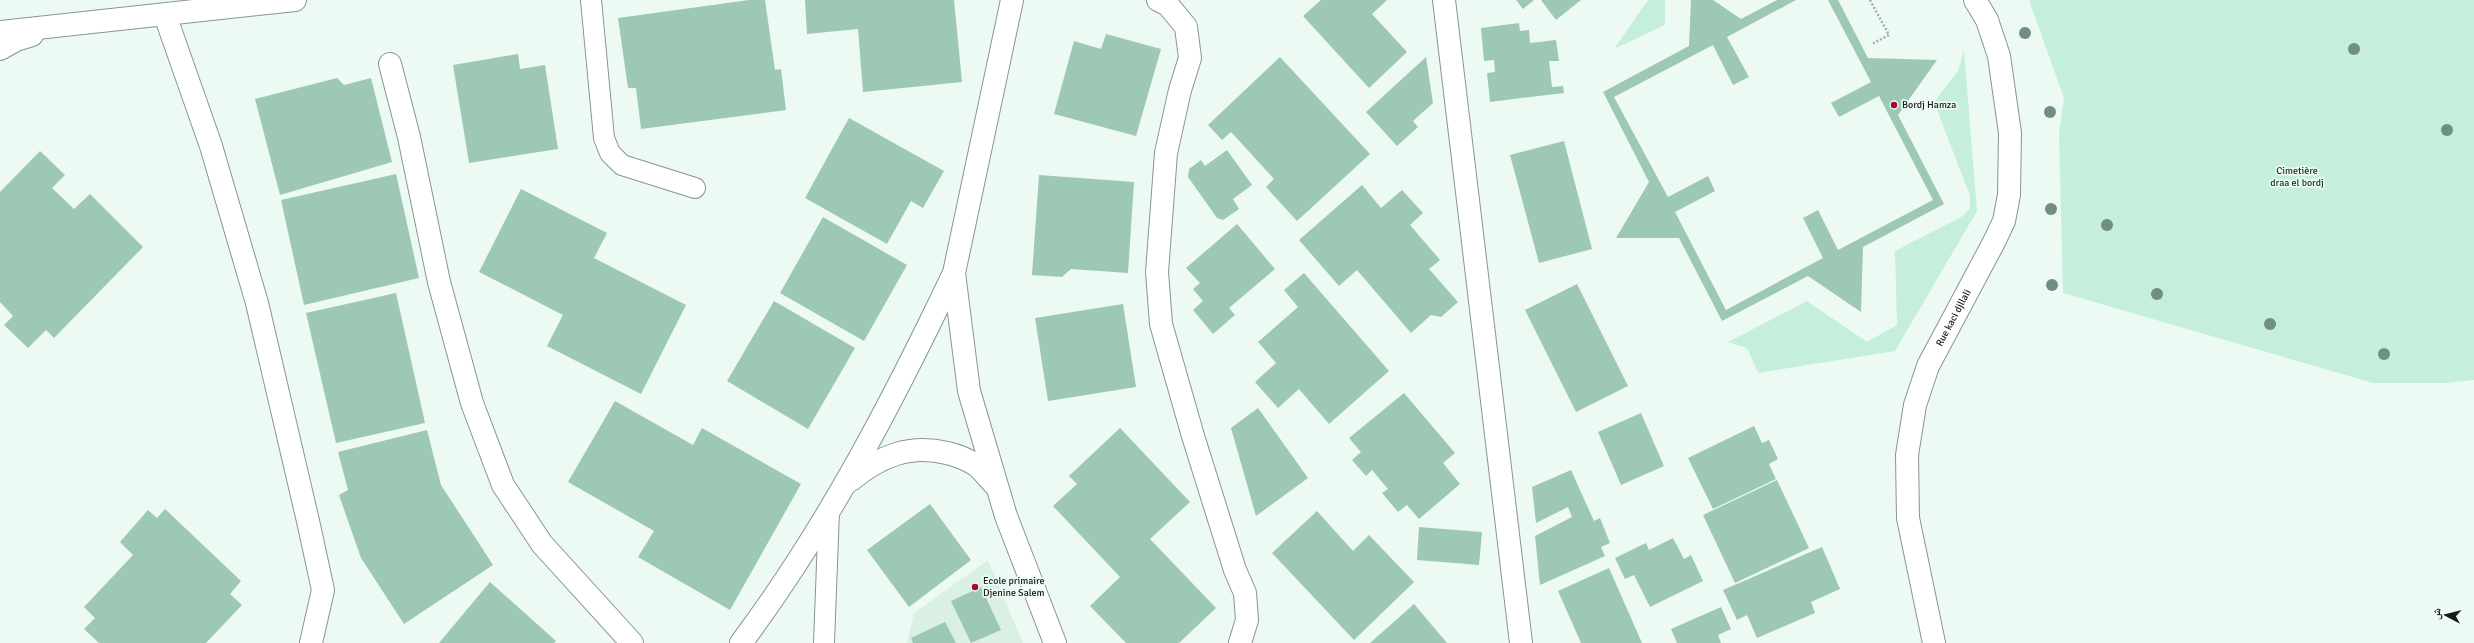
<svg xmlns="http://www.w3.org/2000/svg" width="2474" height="643" viewBox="0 0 2474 643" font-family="Signika,'Noto Naskh Arabic',sans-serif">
<rect width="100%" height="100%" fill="#edfaf4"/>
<path fill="#daf0e5" d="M988,560L1023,643H907L914,613Z"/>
<g fill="#c5efdb">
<path d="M1648,0H1665V25L1614,49Z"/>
<path d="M2029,0H2474V380L2447,383H2373L2063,293L2059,133L2064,98Z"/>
<path d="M1964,50L1977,211L1895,351L1758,373L1747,348L1728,342L1807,301L1867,342L1897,325L1895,251L1963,216L1970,208V196L1934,102L1958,71Z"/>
</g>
<g fill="#9dc8b3">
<path d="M749,0H765L775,70L781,69L786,110L641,129L636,88H628L618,18Z"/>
<path d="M805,0H954L962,82L863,92L858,29L807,34Z"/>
<path d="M1321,0H1387L1372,14L1407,52L1369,88L1303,16Z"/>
<path d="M1516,0H1534L1523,9Z"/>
<path d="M1541,0H1581L1556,20Z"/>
<path d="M1691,0H1713L1741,19L1777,0H1796L1727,37L1749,77L1733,85L1713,45L1614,97L1668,197L1708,176L1715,191L1675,212L1726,310L1823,258L1803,218L1818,210L1838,250L1933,200L1879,96L1839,117L1831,103L1871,82L1828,0H1838L1868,58L1937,60L1898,115L1944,204L1863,247L1861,312L1808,276L1722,321L1679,238H1616L1649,182L1603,92L1689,46Z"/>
<path d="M1519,23L1520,31L1529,30L1530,43L1556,40L1559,61H1549L1552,87L1563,86L1564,93L1490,102L1487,73L1495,72L1494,60L1484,61L1481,28Z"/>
<path d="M1106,34L1161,49L1136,136L1054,114L1074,41L1101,49Z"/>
<path d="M518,54L520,69L545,65L558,149L469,163L453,65Z"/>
<path d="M1280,57L1370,154L1297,221L1266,187L1274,179L1231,132L1222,140L1208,125Z"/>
<path d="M1426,57L1433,103L1413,121L1418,127L1397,146L1366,112Z"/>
<path d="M337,78L344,85L371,78L392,162L280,195L255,99Z"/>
<path d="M849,118L944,171L923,208L911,201L887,244L805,198Z"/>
<path d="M1564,141L1592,249L1539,263L1510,155Z"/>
<path d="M1227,150L1252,185L1233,199L1239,209L1223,220L1217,218L1188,177L1189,169L1201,160L1205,166Z"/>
<path d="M40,151L65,175L52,188L74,209L90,194L143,247L54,338L46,330L28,348L4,325L13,316L0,302V192Z"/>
<path d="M396,174L419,278L304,305L281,200Z"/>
<path d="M1039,175L1134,182L1128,273L1071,269L1062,277L1032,275Z"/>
<path d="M1362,185L1381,208L1402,190L1423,213L1410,225L1440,260L1429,269L1458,302L1441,317L1431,315L1411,333L1357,270L1339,286L1299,240Z"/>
<path d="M521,189L607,233L594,258L686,305L641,394L547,346L563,315L479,272Z"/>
<path d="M823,217L907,265L864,341L780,293Z"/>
<path d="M1237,224L1275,269L1229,308L1235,315L1213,334L1193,310L1203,301L1193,289L1200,283L1186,268Z"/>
<path d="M1304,273L1389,371L1329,424L1299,389L1278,408L1255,382L1276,363L1258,342L1298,307L1284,290Z"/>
<path d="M1577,284L1628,386L1576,412L1525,310Z"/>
<path d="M396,293L425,423L336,443L306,313Z"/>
<path d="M774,301L855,348L808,429L727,381Z"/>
<path d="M1123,304L1136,387L1048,401L1035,318Z"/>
<path d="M1404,393L1455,453L1443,463L1460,484L1419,519L1407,505L1398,512L1382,493L1388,489L1372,470L1366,476L1352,460L1361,452L1349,438Z"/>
<path d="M615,401L693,445L702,428L801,484L730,610L638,557L654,531L568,482Z"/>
<path d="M1258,408L1308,478L1256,516L1231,428Z"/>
<path d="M1641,413L1664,466L1621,485L1598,432Z"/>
<path d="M1754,426L1762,443L1769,440L1778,459L1769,464L1776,479L1713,509L1688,458Z"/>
<path d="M1120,428L1190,502L1150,539L1216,608L1179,643H1126L1090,606L1120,577L1053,506L1077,484L1069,476Z"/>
<path d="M427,430L441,485L493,565L404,624L361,558L339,495L348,490L338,452Z"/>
<path d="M1571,470L1594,521L1600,518L1610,543L1601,547L1605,556L1540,585L1535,536L1572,517L1568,507L1536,523L1532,487Z"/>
<path d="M1777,480L1809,548L1735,583L1703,515Z"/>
<path d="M930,504L971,560L909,607L867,550Z"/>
<path d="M165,509L241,581L230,594L242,605L206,643H99L84,629L95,618L84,607L133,555L120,542L148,510L157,518Z"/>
<path d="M1317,511L1353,551L1369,535L1414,582L1354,640L1272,553Z"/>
<path d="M1419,527L1482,532L1479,565L1417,560Z"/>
<path d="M1673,538L1684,559L1691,555L1703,581L1650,607L1634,575L1625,579L1615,558L1646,543L1649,550Z"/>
<path d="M1822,547L1840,589L1811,602L1815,613L1757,638L1747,615L1737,620L1723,590Z"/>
<path d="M1609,568L1642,643H1581L1558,591Z"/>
<path d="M490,582L556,641L554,643H439Z"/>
<path d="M981,587L1001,630L971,643L951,601Z"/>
<path d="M1414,604L1447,643H1370Z"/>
<path d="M1721,607L1731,629L1718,635L1721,643H1677L1671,629Z"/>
<path d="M945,622L956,643H913L911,638Z"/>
</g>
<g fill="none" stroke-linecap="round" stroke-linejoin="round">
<defs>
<g id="service">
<path d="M591,0L604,138L610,153L622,165L695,188"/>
<path d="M824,643L829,511"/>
</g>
<g id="minor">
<path d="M1012,0L954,273L969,391L1006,516L1055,643"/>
<path d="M1158,0L1168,5L1186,27L1190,58L1180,90L1166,153L1157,272L1161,324L1193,436L1235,570L1245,593L1247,620L1240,643"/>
<path d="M1444,0L1521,643"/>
<path d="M165,15L211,146L257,303L308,521L323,590L311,643"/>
<path d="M0,32L295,0"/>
<path d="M0,49L16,40L32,35"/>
<path d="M390,64L409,137L439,282L472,403L503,485L542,544L632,643"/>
<path d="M851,480C880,456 910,444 947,453C956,455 968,460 976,465C983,471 989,479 995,485"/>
<path d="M741,643C827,528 893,401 954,273"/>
<path id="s1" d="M1934,643L1908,518L1907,455L1915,405L1928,366L1994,242L2004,221L2009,195L2010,133L1999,56L1987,20L1975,0"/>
</g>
</defs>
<use href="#service" stroke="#89958f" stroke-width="22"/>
<use href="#minor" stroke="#89958f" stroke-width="24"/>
<path stroke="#a4aeaa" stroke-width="2.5" stroke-dasharray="2 2" stroke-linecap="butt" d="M1870,0L1889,35L1872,44"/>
<use href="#service" stroke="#fff" stroke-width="20"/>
<use href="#minor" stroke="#fff" stroke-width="22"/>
</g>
<g fill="#728d82">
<circle cx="2025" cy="33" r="6"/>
<circle cx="2354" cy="49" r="6"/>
<circle cx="2050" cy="112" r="6"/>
<circle cx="2447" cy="130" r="6"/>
<circle cx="2051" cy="209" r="6"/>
<circle cx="2107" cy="225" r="6"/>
<circle cx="2052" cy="285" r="6"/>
<circle cx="2157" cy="294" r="6"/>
<circle cx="2270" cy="324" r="6"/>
<circle cx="2384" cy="354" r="6"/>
</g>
<g fill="#a30637" stroke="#edfaf4" stroke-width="1.5">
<circle cx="1894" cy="105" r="4"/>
<circle cx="975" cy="587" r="4"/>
</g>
<g text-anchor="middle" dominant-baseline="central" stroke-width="3.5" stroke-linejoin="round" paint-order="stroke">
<g font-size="10" fill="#161b19" stroke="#edfaf4" text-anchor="start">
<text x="1902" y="105">Bordj Hamza</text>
<text x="983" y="581">Ecole primaire<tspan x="983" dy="12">Djenine Salem</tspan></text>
</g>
<g font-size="10" fill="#0e3324" stroke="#edfaf4">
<text x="2297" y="171">Cimetière<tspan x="2297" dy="12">draa el bordj</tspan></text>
</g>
<g font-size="10" fill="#161b19" stroke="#edfaf4">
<text stroke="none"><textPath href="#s1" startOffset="337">Rue kaci djllali</textPath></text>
</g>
</g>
<g transform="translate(2446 615) rotate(277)" stroke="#edfaf4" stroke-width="3" paint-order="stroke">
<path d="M0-3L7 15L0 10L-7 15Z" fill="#161b19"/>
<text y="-6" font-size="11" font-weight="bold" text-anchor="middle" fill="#161b19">ش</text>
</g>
</svg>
